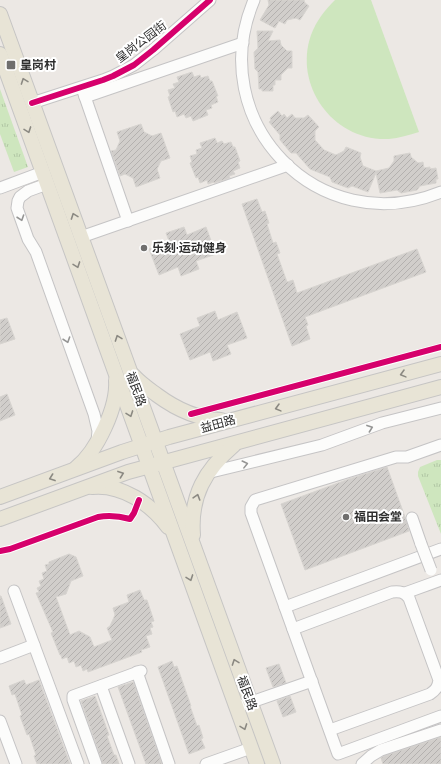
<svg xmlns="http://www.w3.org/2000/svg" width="441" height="764" viewBox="0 0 441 764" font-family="Raleway,'Noto Sans SC',sans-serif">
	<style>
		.grass { fill: url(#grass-tufts) }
		.garden { fill: #cee6be }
		.building { fill: url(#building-hatch); stroke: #d7d4d0 }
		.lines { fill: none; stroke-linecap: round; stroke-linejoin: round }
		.minor-casing { stroke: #c5c4c5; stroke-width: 13 }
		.major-casing { stroke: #c6c5c4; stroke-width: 16 }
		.minor { stroke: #fcfcfb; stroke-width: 11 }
		.major { stroke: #e8e4d6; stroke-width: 14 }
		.minor-bridge-casing { stroke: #c5c4c5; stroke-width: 13; stroke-linecap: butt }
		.minor-bridge { stroke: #fcfcfb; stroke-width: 11 }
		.cycleway-casing { stroke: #fff; stroke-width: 8 }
		.cycleway { stroke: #d6006c; stroke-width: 6 }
		.oneway { stroke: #8b8982 }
		.oneway2 { stroke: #959594 }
		.poi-dot { fill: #706f6e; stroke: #fff; stroke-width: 1.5 }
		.labels { text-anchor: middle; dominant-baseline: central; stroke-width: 4; stroke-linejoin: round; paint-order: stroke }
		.street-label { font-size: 12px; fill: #2e2e2e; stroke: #fff }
		.poi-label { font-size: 12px; font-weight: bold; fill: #2e2e2e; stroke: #fff; text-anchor: start }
	</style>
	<defs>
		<pattern id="grass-tufts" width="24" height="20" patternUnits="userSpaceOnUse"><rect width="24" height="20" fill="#cee6be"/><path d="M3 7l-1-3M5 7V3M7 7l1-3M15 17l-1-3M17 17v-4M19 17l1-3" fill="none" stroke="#b1c6a4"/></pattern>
		<pattern id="building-hatch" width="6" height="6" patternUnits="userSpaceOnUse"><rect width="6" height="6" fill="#d1cecb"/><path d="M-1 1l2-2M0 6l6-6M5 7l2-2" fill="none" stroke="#b4b1af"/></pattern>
	</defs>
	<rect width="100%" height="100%" fill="#ece8e4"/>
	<g class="grass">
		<polygon points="0,89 28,167 14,172 0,134"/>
		<polygon points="437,460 441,460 441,534 418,476 418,472 420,467"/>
	</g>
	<path class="garden" d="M 335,0 L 371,0 L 419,132 C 409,135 399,138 389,139 C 334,142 293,86 311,35 C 316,21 325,10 335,0 Z"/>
	<g class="building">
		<polygon points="268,0 304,0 305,3 309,6 300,20 296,18 287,20 285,24 279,21 275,28 260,20 269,5"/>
		<polygon points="257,31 273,31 268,41 280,40 281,45 287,51 292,51 292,68 288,68 281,75 281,80 275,80 275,85 273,85 273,91 262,91 262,89 259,89 258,72 255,69 254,52 258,48"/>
		<polygon points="192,72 194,77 200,75 201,78 208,76 210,81 212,81 218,96 216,96 218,102 211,105 212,108 206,110 208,115 193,121 191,116 186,118 184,114 177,117 175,111 173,112 168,97 170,96 168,90 175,88 173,84 179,82 177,77"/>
		<polygon points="278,111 282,116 284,114 287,118 292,114 295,118 304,118 308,115 319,127 315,131 315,140 324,150 336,155 344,151 346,147 361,153 360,157 363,166 376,171 389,168 394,161 394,156 410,153 411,157 418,163 423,162 424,168 430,167 430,169 436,168 438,179 436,179 436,183 420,186 417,190 401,193 397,190 380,193 376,173 368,192 352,186 348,188 332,182 330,177 310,169 296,153 291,153 280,140 280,135 269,122 271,120 270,118"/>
		<polygon points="141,124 144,132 152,136 161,133 170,158 161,161 157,169 160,178 136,187 133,178 125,174 120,176 111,151 116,150 120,141 117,132"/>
		<polygon points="215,138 217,143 222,141 224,144 231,142 233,147 235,147 240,161 238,162 240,168 233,171 235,174 229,176 230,178 214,183 214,182 208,184 207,180 200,183 198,177 196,178 190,163 192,162 190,156 197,154 196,150 202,148 200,143"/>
		<polygon points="257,199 262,212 265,211 269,223 267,224 273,243 276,242 280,253 277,254 287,282 293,280 297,293 417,249 426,272 305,317 308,325 306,326 310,339 292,346 242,204"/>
		<polygon points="184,227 187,235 206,227 216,254 196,261 199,269 181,276 178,267 159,275 149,249 169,241 166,233"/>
		<polygon points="215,311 218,320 237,312 247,338 227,345 231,354 213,361 210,352 190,360 180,334 200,326 197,318"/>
		<polygon points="7,318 15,339 0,344 0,320"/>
		<polygon points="7,394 15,415 0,421 0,397"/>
		<polygon points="387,467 405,517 409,531 305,570 281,504 349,479"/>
		<polygon points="69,554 76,557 83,576 71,581 66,594 56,597 70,635 79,631 90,637 94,647 112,640 107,628 110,626 115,615 113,608 129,602 127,595 140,590 144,600 147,600 154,621 151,622 153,627 150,628 152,634 146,636 150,647 141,650 142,652 88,672 87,669 83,671 81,665 76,667 74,661 69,663 67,657 62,659 61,655 60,655 51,633 53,632 36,593 39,592 37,588 41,586 39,581 44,579 42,573 47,571 45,565 49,564 49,562"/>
		<polygon points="0,596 1,596 11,624 0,628"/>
		<polygon points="172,661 174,667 177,666 191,706 190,706 197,726 199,725 203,738 201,739 205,748 189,754 158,667"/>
		<polygon points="279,664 286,683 273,687 266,668"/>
		<polygon points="24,680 26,685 39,680 70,764 37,764 34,756 36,755 29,734 27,735 20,716 22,715 15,694 12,695 9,686"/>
		<polygon points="133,682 134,684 162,764 146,764 118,687"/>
		<polygon points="95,696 109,735 107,736 114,755 116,755 119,764 103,764 81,701"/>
		<polygon points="290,696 296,712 283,717 277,701"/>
		<polygon points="441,737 441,764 383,764 381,758 384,756"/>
	</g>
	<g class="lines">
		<g class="minor-casing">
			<g id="minor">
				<path d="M 254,0 C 203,121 318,242 441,192"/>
				<polyline points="83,91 128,221"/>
				<polyline points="85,97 243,43"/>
				<polyline points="32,103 103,80 113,76 134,65 153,50 210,0"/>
				<polyline points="47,184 28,191 20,197 18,201 17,208 28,239 36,252 94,414 98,431 97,441"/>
				<polyline points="0,188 43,172"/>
				<polyline points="81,237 288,165"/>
				<polyline points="441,445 407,457 396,457 255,500 251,507 251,513 338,754 441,716"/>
				<polyline points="207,473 322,445 382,423 441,408"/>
				<polyline points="412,518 421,544"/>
				<polyline points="14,591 78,764"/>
				<polyline points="405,593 441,580"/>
				<polyline points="285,607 441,549"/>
				<path d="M 293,629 L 392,592 C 400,591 404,592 409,598 L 439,680 C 438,687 436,690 430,694 L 330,730"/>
				<polyline points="0,658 34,645"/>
				<polyline points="137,672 169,764"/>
				<polyline points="101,686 129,764"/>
				<polyline points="243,705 312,681"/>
				<polyline points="0,721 16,764"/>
				<polyline points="96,764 73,700 73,696 141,671"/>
				<polyline points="206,764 251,748"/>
				<polyline points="362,764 371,756 381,750 441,730"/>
			</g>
		</g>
		<g class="major-casing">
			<g id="major">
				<polyline points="0,14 273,764"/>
				<polyline points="0,54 257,764"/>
				<path d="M 133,375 C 140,383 149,389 157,395 C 176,409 197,419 221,420"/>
				<path d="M 76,468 C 97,451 118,407 116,380"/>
				<path d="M 92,487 C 122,484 151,504 168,527"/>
				<polyline points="0,497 122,452 169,437 441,364"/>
				<polyline points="0,519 128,472 441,387"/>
				<path d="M 193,535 C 190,496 205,470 234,445"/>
			</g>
		</g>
		<use href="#minor" class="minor"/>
		<use href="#major" class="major"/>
		<g class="minor-bridge-casing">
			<polyline id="minor-bridge" points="421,544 431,570"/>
		</g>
		<use href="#minor-bridge" class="minor-bridge"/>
		<g class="cycleway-casing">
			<g id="cycleway">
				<polyline points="32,103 103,80 113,76 134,65 153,50 210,0"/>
				<polyline points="191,414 441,347"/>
				<path d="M 0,551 L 10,549 L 98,517 C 109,515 119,516 130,519 L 134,513 L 139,500"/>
			</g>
		</g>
		<use href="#cycleway" class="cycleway"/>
	</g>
	<defs><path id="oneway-chevron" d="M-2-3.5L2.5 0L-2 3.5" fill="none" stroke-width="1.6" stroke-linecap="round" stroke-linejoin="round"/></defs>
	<g class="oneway">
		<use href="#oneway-chevron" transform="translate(24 81) rotate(-110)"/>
		<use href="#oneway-chevron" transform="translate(28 130) rotate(70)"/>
		<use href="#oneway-chevron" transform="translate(74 216) rotate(-110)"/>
		<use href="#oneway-chevron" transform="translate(77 265) rotate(70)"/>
		<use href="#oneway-chevron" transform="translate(118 338) rotate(-110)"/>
		<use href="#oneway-chevron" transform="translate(403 374) rotate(165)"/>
		<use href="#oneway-chevron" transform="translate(278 408) rotate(165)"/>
		<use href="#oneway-chevron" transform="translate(130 414) rotate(70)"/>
		<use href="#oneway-chevron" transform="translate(121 474) rotate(-20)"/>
		<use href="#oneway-chevron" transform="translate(52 478) rotate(160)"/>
		<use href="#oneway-chevron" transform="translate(197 497) rotate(-73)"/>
		<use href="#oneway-chevron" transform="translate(190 578) rotate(70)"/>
		<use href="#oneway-chevron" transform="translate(235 662) rotate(-110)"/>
		<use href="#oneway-chevron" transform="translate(244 727) rotate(70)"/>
	</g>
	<g class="oneway2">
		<use href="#oneway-chevron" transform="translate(21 218) rotate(71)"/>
		<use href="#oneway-chevron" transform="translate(67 340) rotate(71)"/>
		<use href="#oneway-chevron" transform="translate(370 428) rotate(-20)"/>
		<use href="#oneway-chevron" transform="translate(245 464) rotate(-14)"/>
	</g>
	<g class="poi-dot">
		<rect x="6" y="60" width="10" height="10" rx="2"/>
		<circle cx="144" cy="248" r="4"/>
		<circle cx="346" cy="517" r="4"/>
	</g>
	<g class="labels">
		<g class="street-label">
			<text transform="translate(141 42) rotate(-37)">皇岗公园街</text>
			<text transform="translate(136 389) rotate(70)">福民路</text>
			<text transform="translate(218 424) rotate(-15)">益田路</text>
			<text transform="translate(247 693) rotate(70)">福民路</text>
		</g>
		<g class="poi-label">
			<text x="20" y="65">皇岗村</text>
			<text x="152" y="248">乐刻·运动健身</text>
			<text x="354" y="517">福田会堂</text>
		</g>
	</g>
</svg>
